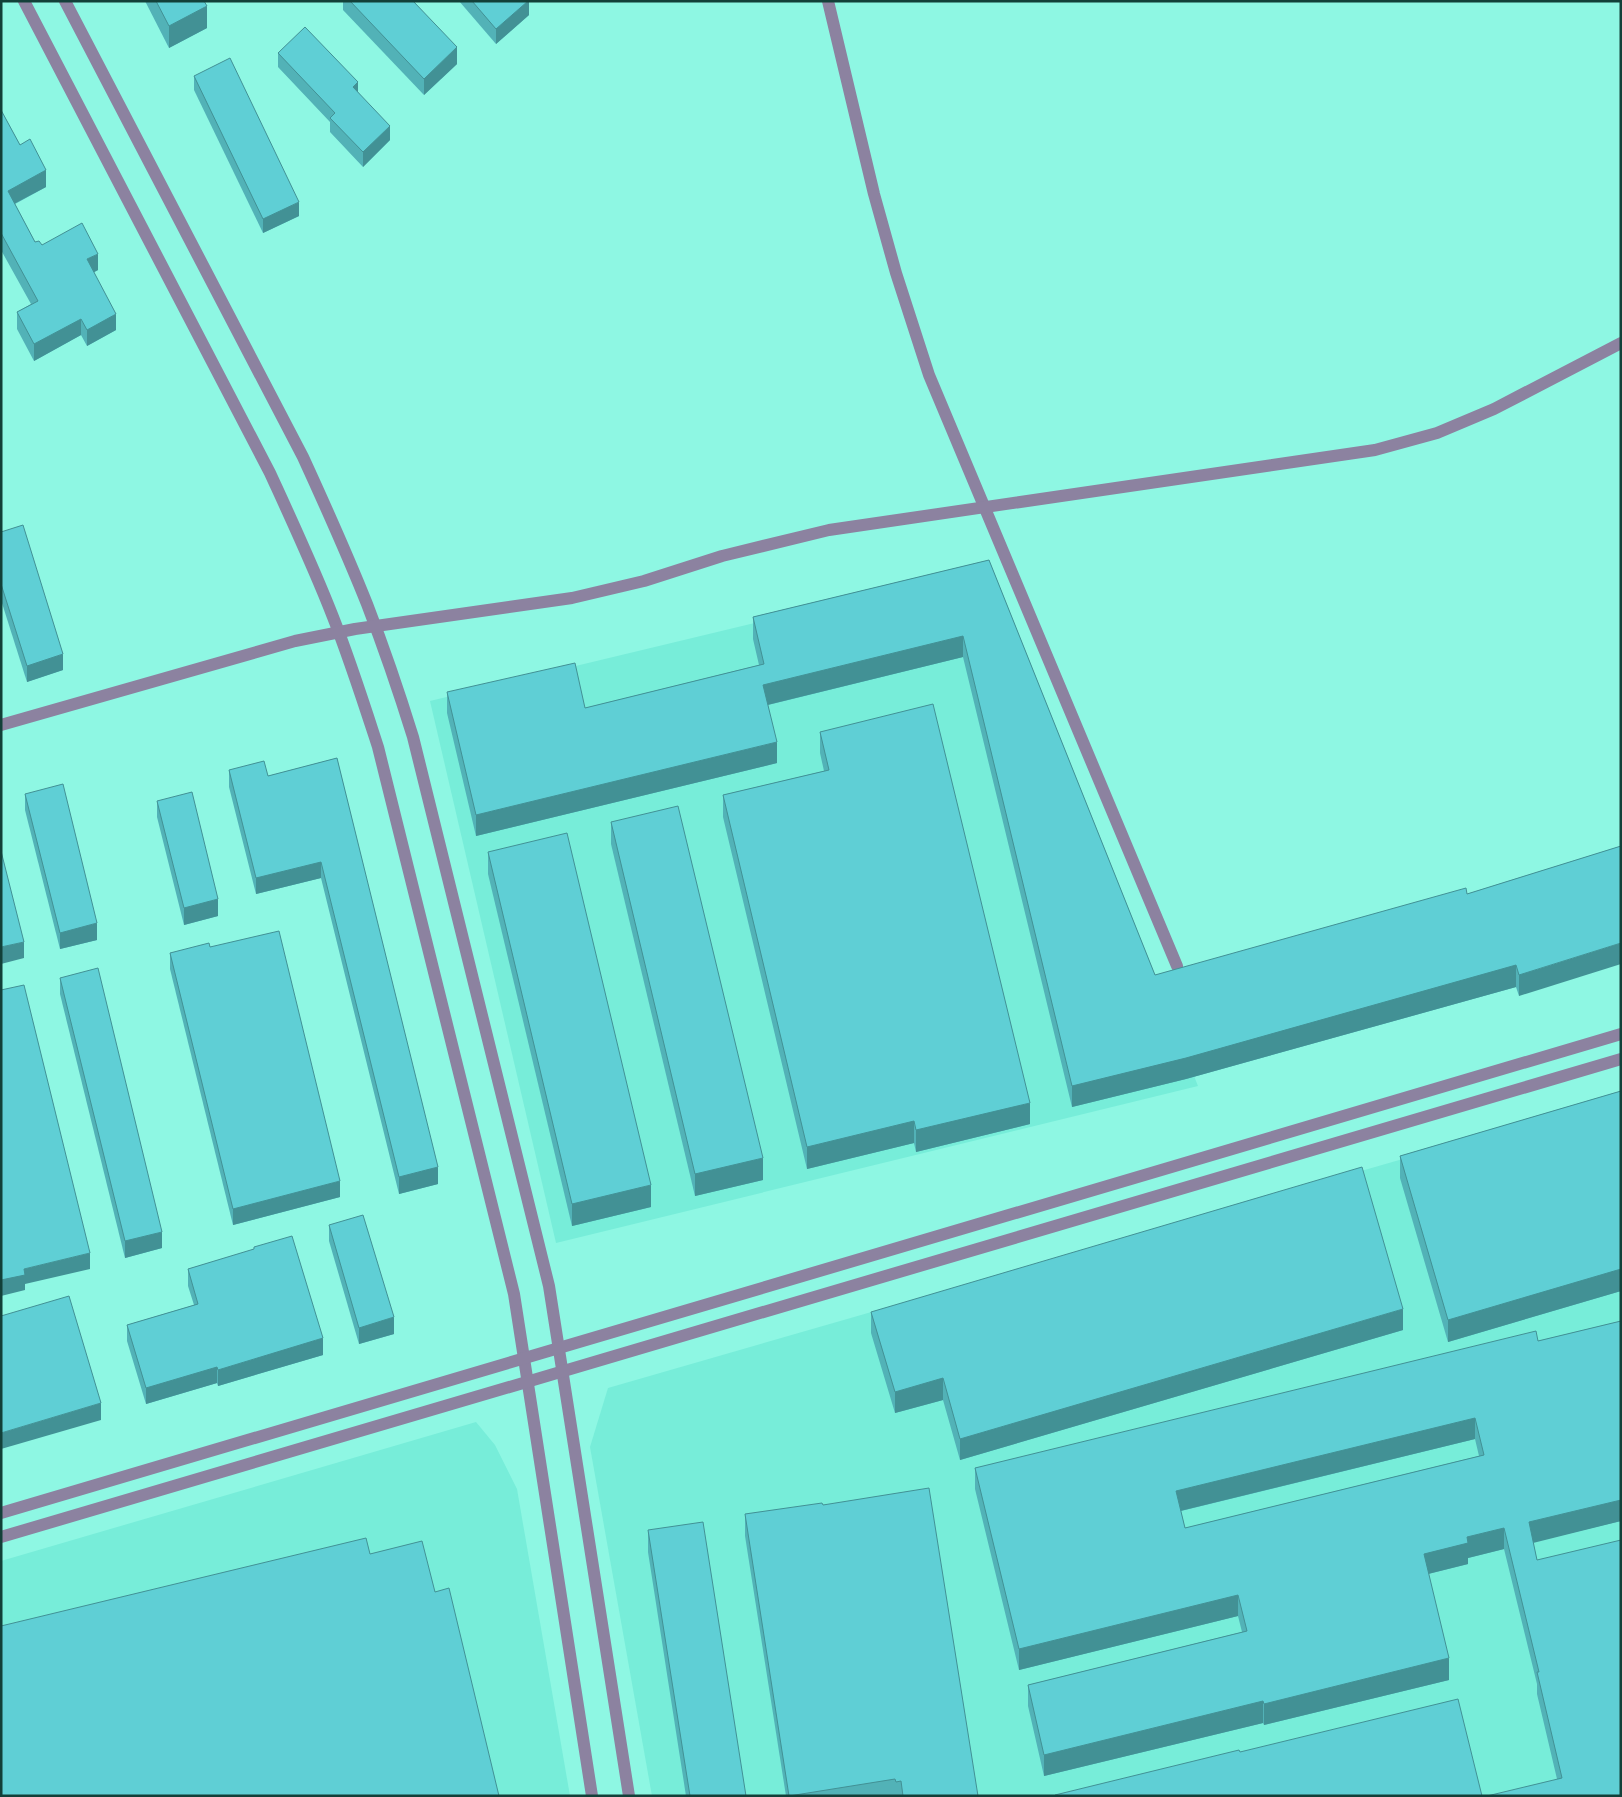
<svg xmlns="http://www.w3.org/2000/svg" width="1622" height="1797" viewBox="0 0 1622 1797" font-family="'PT Sans',sans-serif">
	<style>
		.built { fill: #77edd9 }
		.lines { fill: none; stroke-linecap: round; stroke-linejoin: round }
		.minor { stroke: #8c82a0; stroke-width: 12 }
		.wall { fill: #52b2b7; fill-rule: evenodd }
		.shaded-wall { fill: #429195 }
		.building { fill: #5fcfd5; stroke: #429195; fill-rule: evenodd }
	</style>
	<rect width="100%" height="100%" fill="#8ef7e3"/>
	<g class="built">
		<polygon points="991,566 1198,1086 556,1243 430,701"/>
		<polygon points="1621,1096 1621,1796 652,1796 590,1447 608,1388"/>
		<polygon points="476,1422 495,1445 517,1489 570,1796 1,1796 1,1561"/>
	</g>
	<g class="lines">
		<g class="minor">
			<path d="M 24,1 L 270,473 C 292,521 314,568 333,617 C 350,660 364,704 378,747 L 514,1294 L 592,1796"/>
			<path d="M 65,1 L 303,457 C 325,505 347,554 367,604 C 384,648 399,692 413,737 L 549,1286 L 629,1796"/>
			<polyline points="828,1 874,194 896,273 929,375 1177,966"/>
			<polyline points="1,725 295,641 355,629 572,598 644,581 722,556 829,530 1375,450 1437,433 1494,409 1621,343"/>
			<polyline points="1,1513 1621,1034"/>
			<polyline points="1,1537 1621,1059"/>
		</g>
	</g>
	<g class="wall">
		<polygon points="145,1 204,1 207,28 169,48"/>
		<polygon points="343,1 413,1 457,64 424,95 343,10"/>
		<polygon points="459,1 529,1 529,15 496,44"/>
		<polygon points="278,53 358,92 390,140 363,167 330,132 330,122 278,67"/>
		<polygon points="194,76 299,216 263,233 194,90"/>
		<polygon points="1,110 20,145 46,187 15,204 35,242 98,270 94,272 116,330 87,346 81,335 34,361 17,329 17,312 31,304 1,250"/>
		<polygon points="1,532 63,670 27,682 1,600"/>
		<polygon points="989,560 1155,975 1467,894 1621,846 1519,996 1516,987 1186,1079 1072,1107 963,657 768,705 777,763 476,836 447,713 447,692 585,708 759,665 753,639 753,617"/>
		<polygon points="820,732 1030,1124 916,1152 914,1143 807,1169 723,817 723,795 824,771 820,753"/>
		<polygon points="337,758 438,1184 399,1194 321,878 256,894 229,787 229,770 268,776"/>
		<polygon points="25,794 97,940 60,949 25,810"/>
		<polygon points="157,801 218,916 184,925 157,817"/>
		<polygon points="611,822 763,1180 695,1196 611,844"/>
		<polygon points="488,852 651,1207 572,1226 488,874"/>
		<polygon points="210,947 340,1197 233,1225 170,969 170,953"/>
		<polygon points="60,978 162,1248 125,1258 60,994"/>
		<polygon points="1621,1091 1621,1291 1448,1342 1400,1178 1400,1156"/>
		<polygon points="329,1225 394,1334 359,1344 329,1241"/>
		<polygon points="254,1247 323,1355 218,1386 217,1383 146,1404 127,1341 127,1325 194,1305 188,1286 188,1269 254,1250"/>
		<polygon points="871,1312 1403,1330 960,1460 943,1400 895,1413 871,1333"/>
		<path d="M 1621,1321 L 1621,1521 L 1533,1542 L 1537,1560 L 1621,1796 L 1557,1779 L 1537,1694 L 1537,1684 L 1504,1549 L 1468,1558 L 1468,1564 L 1428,1574 L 1449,1680 L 1264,1725 L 1263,1723 L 1044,1776 L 1028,1706 L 1028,1685 L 1242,1632 L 1238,1616 L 1019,1670 L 975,1489 L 975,1468 L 1538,1341 ZM 1475,1439 L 1479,1456 L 1185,1528 L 1181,1511 Z"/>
		<polygon points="823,1505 978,1796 786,1796 745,1536 745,1514"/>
		<polygon points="648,1530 746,1796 686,1796 648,1552"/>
	</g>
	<g class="shaded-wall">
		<polygon points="528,1 529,1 529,15 496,44 496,29"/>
		<polygon points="207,6 207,28 169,48 169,26"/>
		<polygon points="457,47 457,64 424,95 424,79"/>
		<polygon points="358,82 358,97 353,87"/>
		<polygon points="390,126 390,140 363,167 363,152"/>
		<polygon points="46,170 46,187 8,207 8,191"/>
		<polygon points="299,202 299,216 263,233 263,219"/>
		<polygon points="98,254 98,270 87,276 87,259"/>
		<polygon points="116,314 116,330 87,346 87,330"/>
		<polygon points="81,319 81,335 34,361 34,344"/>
		<polygon points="963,636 963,657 763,706 763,685"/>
		<polygon points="63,654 63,670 27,682 27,666"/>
		<polygon points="777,742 777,763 476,836 476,815"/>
		<polygon points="321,862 321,878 256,894 256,878"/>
		<polygon points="218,899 218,916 184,925 184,908"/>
		<polygon points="97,923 97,940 60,949 60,933"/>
		<polygon points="24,942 24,958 1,964 1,947"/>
		<polygon points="1621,943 1621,964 1519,996 1519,975"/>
		<polygon points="1516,965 1516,987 1186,1079 1072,1107 1072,1086"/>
		<polygon points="1030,1103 1030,1124 916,1152 916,1130"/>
		<polygon points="914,1121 914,1143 807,1169 807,1147"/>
		<polygon points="763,1158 763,1180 695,1196 695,1174"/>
		<polygon points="438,1167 438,1184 399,1194 399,1177"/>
		<polygon points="340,1181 340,1197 233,1225 233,1209"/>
		<polygon points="651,1185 651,1207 572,1226 572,1204"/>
		<polygon points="162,1232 162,1248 125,1258 125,1241"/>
		<polygon points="90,1253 90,1269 25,1284 25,1290 1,1296 1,1280 24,1269"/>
		<polygon points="1621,1269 1621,1291 1448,1342 1448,1320"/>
		<polygon points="1403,1309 1403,1330 960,1460 960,1439"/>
		<polygon points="394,1317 394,1334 359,1344 359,1328"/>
		<polygon points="323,1338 323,1355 218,1386 218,1370"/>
		<polygon points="217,1367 217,1383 146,1404 146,1388"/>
		<polygon points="943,1378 943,1400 895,1413 895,1392"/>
		<polygon points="101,1403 101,1420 1,1449 1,1433"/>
		<polygon points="1475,1418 1475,1439 1176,1512 1176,1491"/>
		<polygon points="1621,1500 1621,1521 1529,1544 1529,1522"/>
		<polygon points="1504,1528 1504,1549 1468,1558 1468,1564 1424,1575 1424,1554 1467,1537"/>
		<polygon points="1238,1595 1238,1616 1019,1670 1019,1649"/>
		<polygon points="1449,1658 1449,1680 1264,1725 1264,1704"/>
		<polygon points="1263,1701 1263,1723 1044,1776 1044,1755"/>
	</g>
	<g class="building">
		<polygon points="156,1 204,1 207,6 169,26"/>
		<polygon points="350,1 413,1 457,47 424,79"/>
		<polygon points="472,1 528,1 496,29"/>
		<polygon points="305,27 358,82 353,87 390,126 363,152 330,118 335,113 278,53"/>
		<polygon points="230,58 299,202 263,219 194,76"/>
		<polygon points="1,110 20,145 30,139 46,170 8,191 35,242 39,241 42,245 82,223 98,254 87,259 116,314 87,330 81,319 34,344 17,312 38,301 1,233"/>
		<polygon points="23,525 63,654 27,666 1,584 1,532"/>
		<polygon points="989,560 1155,975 1466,888 1467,894 1621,846 1621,943 1519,975 1516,965 1186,1058 1072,1086 963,636 763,685 777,742 476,815 447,692 575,663 585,708 764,664 753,617"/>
		<polygon points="933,704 1030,1103 916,1130 914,1121 807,1147 723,795 829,770 820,732"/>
		<polygon points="337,758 438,1167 399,1177 321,862 256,878 229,770 264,761 268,776"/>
		<polygon points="63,784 97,923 60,933 25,794"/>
		<polygon points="192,792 218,899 184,908 157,801"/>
		<polygon points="678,806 763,1158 695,1174 611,822"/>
		<polygon points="567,833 651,1185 572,1204 488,852"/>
		<polygon points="1,851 24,942 1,947"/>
		<polygon points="279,931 340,1181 233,1209 170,953 209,943 210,947"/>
		<polygon points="98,968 162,1232 125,1241 60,978"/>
		<polygon points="24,985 90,1253 24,1269 25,1275 1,1280 1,990"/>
		<polygon points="1621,1091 1621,1269 1448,1320 1400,1156"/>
		<polygon points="1362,1167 1403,1309 960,1439 943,1378 895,1392 871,1312"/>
		<polygon points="363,1215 394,1317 359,1328 329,1225"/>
		<polygon points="292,1236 323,1338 218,1370 217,1367 146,1388 127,1325 198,1304 188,1269 254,1249 254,1247"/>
		<polygon points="69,1296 101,1403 1,1433 1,1316"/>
		<path d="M 1621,1321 L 1621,1500 L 1529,1522 L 1537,1560 L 1621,1540 L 1621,1796 L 1487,1796 L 1562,1778 L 1537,1672 L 1539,1672 L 1504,1528 L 1467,1537 L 1468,1543 L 1424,1554 L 1449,1658 L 1264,1704 L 1263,1701 L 1044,1755 L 1028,1685 L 1247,1631 L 1238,1595 L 1019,1649 L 975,1468 L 1536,1331 L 1538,1341 ZM 1475,1418 L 1484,1455 L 1185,1528 L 1176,1491 Z"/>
		<polygon points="929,1488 978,1796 903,1796 901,1781 896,1782 895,1779 789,1796 745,1514 822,1503 823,1505"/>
		<polygon points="703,1522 746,1796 690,1796 648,1530"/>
		<polygon points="366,1538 370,1554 422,1541 435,1592 449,1588 499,1796 1,1796 1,1626"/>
		<polygon points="1458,1699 1482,1796 1055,1796 1055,1795 1239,1750 1240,1752"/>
	</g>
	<rect width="1622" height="1797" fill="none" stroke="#124039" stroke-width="5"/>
</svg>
